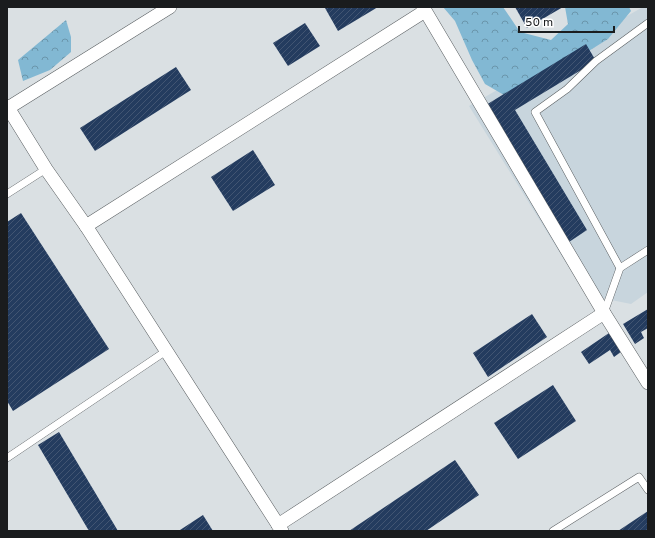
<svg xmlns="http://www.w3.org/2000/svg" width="655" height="538" viewBox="0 0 655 538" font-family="Overpass,sans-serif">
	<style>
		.built { fill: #c8d5dd }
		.forest { fill: url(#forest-crowns) }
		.building { fill: url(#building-hatch) }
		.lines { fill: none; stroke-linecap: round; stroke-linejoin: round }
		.service-casing { stroke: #5a5f62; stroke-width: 8 }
		.minor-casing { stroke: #5a5f62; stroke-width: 14 }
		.service { stroke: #fff; stroke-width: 7 }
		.minor { stroke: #fff; stroke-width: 13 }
	</style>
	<defs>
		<pattern id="forest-crowns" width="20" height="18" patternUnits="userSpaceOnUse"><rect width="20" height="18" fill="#82b8d3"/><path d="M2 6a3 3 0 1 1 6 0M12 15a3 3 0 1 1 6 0" fill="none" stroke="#6a95ab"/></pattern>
		<pattern id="building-hatch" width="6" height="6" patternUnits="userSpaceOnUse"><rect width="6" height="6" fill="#243c5f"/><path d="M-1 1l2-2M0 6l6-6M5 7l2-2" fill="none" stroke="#425572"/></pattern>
	</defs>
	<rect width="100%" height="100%" fill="#dae0e3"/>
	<polygon class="built" points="643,7 648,7 648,292 631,304 586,295 469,106"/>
	<g class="forest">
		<polygon points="443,7 503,7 520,32 551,40 568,24 565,7 629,7 631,11 608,39 547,77 504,95 485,84 472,60 455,21"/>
		<polygon points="66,20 71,37 71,52 50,70 23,81 18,60"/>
	</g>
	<g class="building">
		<polygon points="327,7 378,7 338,31 325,8"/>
		<polygon points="515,7 563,7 527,28"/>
		<polygon points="305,23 320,46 288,66 273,43"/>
		<polygon points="586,44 596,61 515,110 587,230 569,242 486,105"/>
		<polygon points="176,67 191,90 95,151 80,128"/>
		<polygon points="253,150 275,185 233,211 211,177"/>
		<polygon points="21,213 109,349 13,411 7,401 7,222"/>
		<polygon points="648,309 648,328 641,332 644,338 635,344 623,324"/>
		<polygon points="532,314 547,337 488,377 473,353"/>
		<polygon points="609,333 621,352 614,357 610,350 589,364 581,352"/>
		<polygon points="553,385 576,421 518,459 494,423"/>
		<polygon points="59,432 118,531 89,531 38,445"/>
		<polygon points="455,460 479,495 426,531 349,531"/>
		<polygon points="648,511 648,531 618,531"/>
		<polygon points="203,515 213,531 181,531 180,530"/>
	</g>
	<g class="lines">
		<g class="service-casing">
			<g id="service">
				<polyline points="7,194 46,169"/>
				<polyline points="620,268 535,112 567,89 596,61 648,23"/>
				<polyline points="604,313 620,268 648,250"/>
				<polyline points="7,458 166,351"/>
				<polyline points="553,531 639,477 648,490"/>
			</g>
		</g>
		<g class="minor-casing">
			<g id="minor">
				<polyline points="423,7 604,313 648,383"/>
				<polyline points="7,106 46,169 86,226 282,531"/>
				<polyline points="8,108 170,7"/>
				<polyline points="86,226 425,11"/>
				<polyline points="278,525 604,313"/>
			</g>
		</g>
		<use href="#service" class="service"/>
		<use href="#minor" class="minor"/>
	</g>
	<rect width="655" height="538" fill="none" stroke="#1a1c1e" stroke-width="16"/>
	<path d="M519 26v6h95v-6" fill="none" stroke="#1a1c1e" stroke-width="2"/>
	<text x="525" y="26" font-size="12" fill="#1a1c1e" stroke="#ffffff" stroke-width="3" paint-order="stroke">50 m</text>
</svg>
